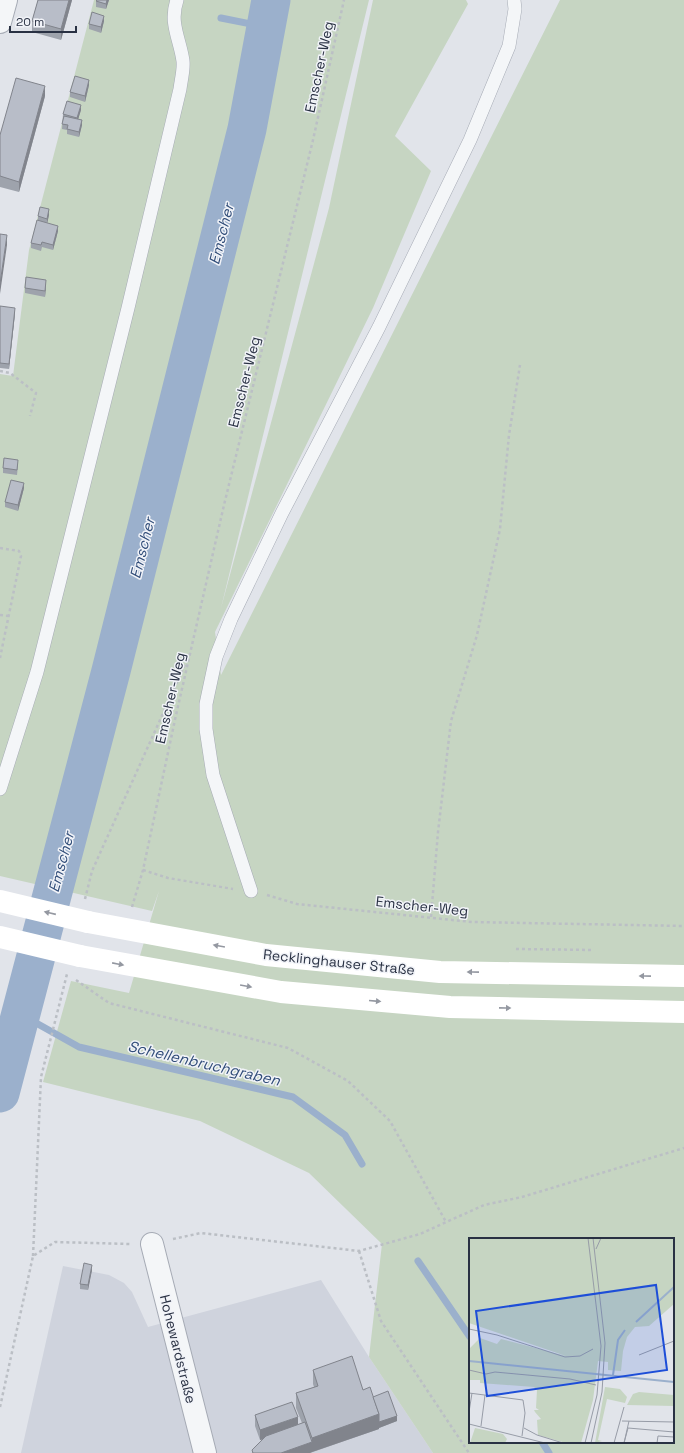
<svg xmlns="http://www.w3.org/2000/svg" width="684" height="1453" viewBox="0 0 684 1453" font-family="'Space Grotesk',sans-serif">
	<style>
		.built { fill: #cfd3dd }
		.green { fill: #c6d5c2; fill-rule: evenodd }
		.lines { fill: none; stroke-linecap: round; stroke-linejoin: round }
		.stream { stroke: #9bb0cc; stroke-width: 7 }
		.river { stroke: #9bb0cc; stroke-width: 39 }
		.service-casing { stroke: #a6abb5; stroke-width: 14 }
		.minor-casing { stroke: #a6abb5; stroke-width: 24 }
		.path { stroke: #bbbfc5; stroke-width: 2.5; stroke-dasharray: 3 3; stroke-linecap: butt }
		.service { stroke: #f4f6f8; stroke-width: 13 }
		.minor { stroke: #f4f6f8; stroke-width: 22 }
		.secondary { stroke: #fff; stroke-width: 22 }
		.secondary-bridge { stroke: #fff; stroke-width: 22 }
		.wall { fill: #9ea3ac }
		.shaded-wall { fill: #81848c }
		.building { fill: #b8bdc8; stroke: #81848c }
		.oneway { fill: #9498a1 }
		.labels { text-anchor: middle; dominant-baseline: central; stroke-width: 3; stroke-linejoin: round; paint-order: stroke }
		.street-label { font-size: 14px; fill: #293143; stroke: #f1f3f8 }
		.water-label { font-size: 15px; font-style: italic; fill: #314d79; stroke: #f1f3f8 }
		.inset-river { fill: none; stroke: #9bb0cc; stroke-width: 2 }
		.inset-road { fill: none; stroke: #979ca7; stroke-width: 1 }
		.view { fill: #1d4ed8; fill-opacity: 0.15; stroke: #1d4ed8; stroke-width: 2 }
		.inset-edge { fill: none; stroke: #293143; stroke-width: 2 }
	</style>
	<rect width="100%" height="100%" fill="#e1e4ea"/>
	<polygon class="built" points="63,1266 109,1275 124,1283 132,1292 148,1327 321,1280 369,1357 433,1453 21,1453"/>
	<path class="green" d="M 94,0 L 369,0 L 221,608 L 329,208 L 373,0 L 466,0 L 468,4 L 395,136 L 431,171 L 373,308 L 215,632 L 221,675 L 560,0 L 684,0 L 684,1453 L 433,1453 L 369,1357 L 382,1244 L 309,1173 L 200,1121 L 43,1082 L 71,981 L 129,993 L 159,891 L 152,911 L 0,876 L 0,374 L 13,376 L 29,250 ZM 470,1239 L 673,1239 L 673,1442 L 470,1442 Z"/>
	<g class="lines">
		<g class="stream">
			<polyline points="221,18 266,27"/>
			<polyline points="20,1014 79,1047 293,1097 345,1135 362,1164"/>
			<polyline points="418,1261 470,1337"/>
			<polyline points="542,1442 549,1453"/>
		</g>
		<polyline class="river" points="0,1093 111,671 247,129 271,0"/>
		<g class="service-casing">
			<g id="service">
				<path d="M 0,789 L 37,672 L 128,308 L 180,89 C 181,80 184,70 183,61 C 180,39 169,23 177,0"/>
				<polyline points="251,891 213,775 206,729 206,704 216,657 231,619 282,513 379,327 470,140 509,46 515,9 514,0"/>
			</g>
		</g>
		<g class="minor-casing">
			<g id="minor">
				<polyline points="0,22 6,0"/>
				<polyline points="152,1244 205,1453"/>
			</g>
		</g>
		<g class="path">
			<polyline points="0,371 10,373 36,393 30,416"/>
			<polyline points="0,548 19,551 21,556 0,658"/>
			<polyline points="0,615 9,616"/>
			<polyline points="143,870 168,878 233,889"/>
			<polyline points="267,895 297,904 472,922 684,926"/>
			<polyline points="85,899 92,871 187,660"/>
			<polyline points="132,907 143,870 176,715 224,505 313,140 344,0"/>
			<polyline points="431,917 438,832 451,721 477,635 500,529 509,435 520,365"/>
			<polyline points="516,949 593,950"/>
			<polyline points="76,980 109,1003 288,1048 348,1081 390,1121 446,1222"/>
			<polyline points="173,1239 201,1233 359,1251 420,1234 484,1205 522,1197 684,1148"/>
			<polyline points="359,1251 381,1321 469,1453"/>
			<polyline points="33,1256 41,1077 67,974"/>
			<polyline points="0,1407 33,1256 55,1242 131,1244"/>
		</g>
		<use href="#service" class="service"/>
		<use href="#minor" class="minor"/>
		<g class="secondary">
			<polyline points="88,922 266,955 440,972 684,976"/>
			<polyline points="80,956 281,992 450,1007 684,1012"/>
		</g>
		<g class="secondary-bridge">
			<polyline points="0,901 88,922"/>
			<polyline points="0,937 80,956"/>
		</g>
	</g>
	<g class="wall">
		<polygon points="38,0 72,0 61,40 32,32 32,21"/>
		<polygon points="109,0 106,9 96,7 96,1"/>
		<polygon points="104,21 101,33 89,29 89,24"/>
		<polygon points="89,85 85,102 70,97 70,92"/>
		<polygon points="45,96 19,192 0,187 0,135"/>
		<polygon points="81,110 78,119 82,125 79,137 67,134 67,130 62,129 63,114"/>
		<polygon points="49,215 47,223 58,231 53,250 42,247 41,251 31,248 31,243 38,221 38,216"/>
		<polygon points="46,286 45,297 25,293 25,288"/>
		<polygon points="0,306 15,313 9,369 0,368"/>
		<polygon points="18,465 17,475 3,473 3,468"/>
		<polygon points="24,488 18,511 5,507 5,502"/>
		<polygon points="92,1270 88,1290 80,1289 80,1284"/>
		<polygon points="313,1370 363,1390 373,1397 397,1421 379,1428 379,1429 310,1453 252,1453 252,1450 262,1440 260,1440 255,1426 255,1415 298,1425 302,1423 296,1408 296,1393 314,1387 313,1384"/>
	</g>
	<g class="shaded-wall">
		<polygon points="69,0 72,0 61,40 61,29"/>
		<polygon points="107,0 109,0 106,9 106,4"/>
		<polygon points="104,16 104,21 101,33 101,27"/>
		<polygon points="89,80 89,85 85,102 85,96"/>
		<polygon points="45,86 45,96 19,192 19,182"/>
		<polygon points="81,105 81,110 77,123 77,118"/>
		<polygon points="82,120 82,125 79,137 79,132"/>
		<polygon points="49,209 49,215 47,224 47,219"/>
		<polygon points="58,226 58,231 53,250 53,245"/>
		<polygon points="7,235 7,245 0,294 0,284"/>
		<polygon points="46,280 46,286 45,297 45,291"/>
		<polygon points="15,308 15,313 9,369 9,364"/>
		<polygon points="24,483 24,488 18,511 18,505"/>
		<polygon points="92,1265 92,1270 88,1290 88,1285"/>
		<polygon points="379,1414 397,1416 397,1421 379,1428 379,1429 312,1452 312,1438"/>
		<polygon points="298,1417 298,1427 260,1440 260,1430"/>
		<polygon points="312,1442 312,1452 310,1453 281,1453"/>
	</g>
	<g class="building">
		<polygon points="38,0 69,0 61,29 32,21"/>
		<polygon points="97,0 107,0 106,4 96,1"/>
		<polygon points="92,12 104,16 101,27 89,24"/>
		<polygon points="75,76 89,80 85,96 70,92"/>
		<polygon points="16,78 45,86 19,182 0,176 0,135"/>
		<polygon points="67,101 81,105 77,118 63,114"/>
		<polygon points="64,116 82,120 79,132 67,129 68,125 62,124"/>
		<polygon points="40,207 49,209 47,219 38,216"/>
		<polygon points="37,220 58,226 53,245 42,242 41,245 31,243"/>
		<polygon points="0,234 7,235 0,284"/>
		<polygon points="26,277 46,280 45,291 25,288"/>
		<polygon points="0,306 15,308 9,364 0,363"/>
		<polygon points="4,458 18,460 17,470 3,468"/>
		<polygon points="11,480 24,483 18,505 5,502"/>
		<polygon points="84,1263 92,1265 88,1285 80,1284"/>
		<polygon points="352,1356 363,1390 370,1387 379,1414 312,1438 296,1393 318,1386 313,1370"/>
		<polygon points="388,1391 397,1416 379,1422 379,1414 373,1397"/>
		<polygon points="292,1402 298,1417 260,1430 255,1415"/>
		<polygon points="305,1422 312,1442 281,1453 253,1453 252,1450 266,1436"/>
	</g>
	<defs><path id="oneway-solid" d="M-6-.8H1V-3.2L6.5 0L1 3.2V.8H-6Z"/></defs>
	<g class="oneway">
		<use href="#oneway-solid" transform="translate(50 913) rotate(-167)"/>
		<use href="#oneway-solid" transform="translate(219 946) rotate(-170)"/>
		<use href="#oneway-solid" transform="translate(118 964) rotate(11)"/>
		<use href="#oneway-solid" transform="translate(473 972) rotate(-179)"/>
		<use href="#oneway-solid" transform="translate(645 976) rotate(-179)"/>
		<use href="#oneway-solid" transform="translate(246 986) rotate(10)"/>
		<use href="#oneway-solid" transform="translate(375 1001) rotate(5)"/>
		<use href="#oneway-solid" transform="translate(505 1008) rotate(1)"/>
	</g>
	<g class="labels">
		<g class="street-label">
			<text transform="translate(319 67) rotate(-78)">Emscher-Weg</text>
			<text transform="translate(244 382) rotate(-76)">Emscher-Weg</text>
			<text transform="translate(170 698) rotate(-77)">Emscher-Weg</text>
			<text transform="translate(422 906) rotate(6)">Emscher-Weg</text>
			<text transform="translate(339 962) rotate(6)">Recklinghauser Straße</text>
			<text transform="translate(178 1349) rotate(76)">Hohewardstraße</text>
		</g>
		<g class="water-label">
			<text transform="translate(221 234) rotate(-76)">Emscher</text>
			<text transform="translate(142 548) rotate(-76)">Emscher</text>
			<text transform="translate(61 862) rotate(-75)">Emscher</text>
			<text transform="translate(204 1063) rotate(13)">Schellenbruchgraben</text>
		</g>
	</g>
	<g transform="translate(469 1238)">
		<rect width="205" height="205" fill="#e1e4ea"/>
		<path d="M 0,0 L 205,0 L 205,66 L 180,88 L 166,89 L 158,99 L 154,113 L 152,133 L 139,132 L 139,124 L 129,123 L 124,162 L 112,205 L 97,205 L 69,197 L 68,182 L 72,181 L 66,174 L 65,172 L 70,172 L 67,170 L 68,152 L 65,149 L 11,145 L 11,142 L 0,142 L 0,111 L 11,100 L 28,106 L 32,101 L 97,118 L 0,85 ZM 136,149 L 151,151 L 158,159 L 156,165 L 138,161 L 129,202 L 133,203 L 126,205 ZM 170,154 L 205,157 L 205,168 L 158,167 L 164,156 ZM 6,190 L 34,196 L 38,201 L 36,205 L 1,205 Z" fill="#c6d5c2"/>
		<path class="inset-river" d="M 167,84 L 205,49M 0,123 L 205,144M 144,137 L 149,102 L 156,92"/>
		<path class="inset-road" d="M 127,11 L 132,0M 0,91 L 28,97 L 96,119 L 111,118 L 124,111M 170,117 L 205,103M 0,132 L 17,136 L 26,134 L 101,141 L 127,147M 0,155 L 54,162 L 56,175 L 53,198M 0,174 L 3,155M 153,183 L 205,184M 0,186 L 76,205M 12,188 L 16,157M 55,190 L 68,197 L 94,205M 116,205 L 128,157 L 132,108 L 119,0M 122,205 L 133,154 L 136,105 L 124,0M 145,205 L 155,169M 155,205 L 159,190 L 205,194M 155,205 L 160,183M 188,205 L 189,198 L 205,199"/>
		<path class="view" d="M 187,47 L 198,132 L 18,158 L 7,73 Z"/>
		<rect width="205" height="205" class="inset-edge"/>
	</g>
	<path d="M10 26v6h66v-6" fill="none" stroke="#293143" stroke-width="2"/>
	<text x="16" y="26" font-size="12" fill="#293143" stroke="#f1f3f8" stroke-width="3" paint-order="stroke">20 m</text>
</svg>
